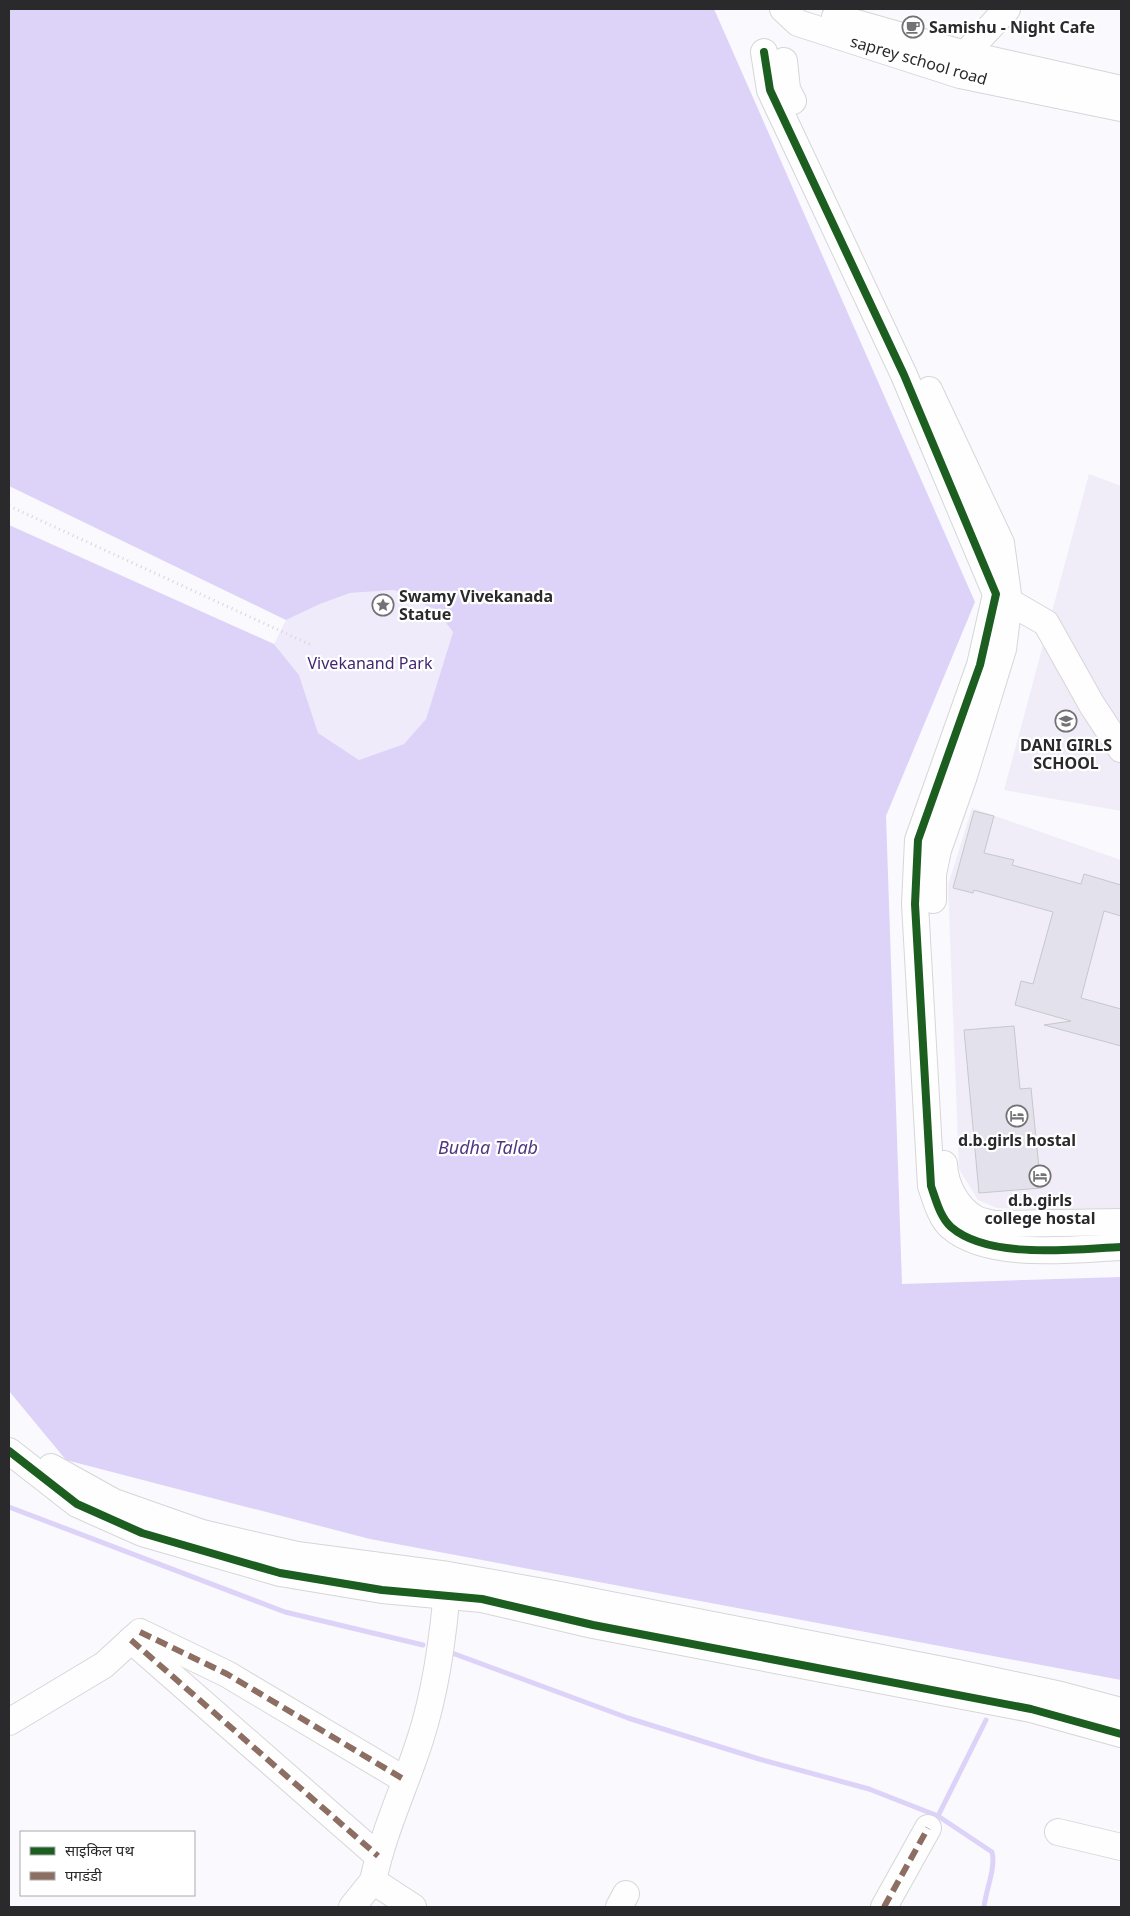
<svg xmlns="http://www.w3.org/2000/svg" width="1130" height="1916" viewBox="0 0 1130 1916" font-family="'Noto Sans','Noto Sans Devanagari',sans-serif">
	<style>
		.built { fill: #f0edf8 }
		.green { fill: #efebfb }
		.forest { fill: #ddd3f9 }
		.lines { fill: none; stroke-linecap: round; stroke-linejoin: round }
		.stream { stroke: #ddd3f9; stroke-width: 5 }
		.building { fill: #e3e1eb; stroke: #c8c7cb }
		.minor-casing { stroke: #d6d6d9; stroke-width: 28 }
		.path { stroke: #d6d6d7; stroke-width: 3; stroke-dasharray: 1 4; stroke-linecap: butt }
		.minor { stroke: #fefeff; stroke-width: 26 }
		.quiet { stroke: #8d6e63; stroke-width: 6; stroke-dasharray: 12 6; stroke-linecap: butt }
		.cycleway-casing { stroke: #fff; stroke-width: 11 }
		.cycleway { stroke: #1b5e20; stroke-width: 8 }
		.labels { text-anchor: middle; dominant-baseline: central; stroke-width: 4.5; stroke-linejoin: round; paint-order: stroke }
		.poi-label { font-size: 16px; font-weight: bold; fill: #2a2a2c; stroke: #fff }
		.street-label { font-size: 16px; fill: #2a2a2c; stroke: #fff }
		.park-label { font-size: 16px; fill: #422771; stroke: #fff }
		.water-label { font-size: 18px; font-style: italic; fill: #513782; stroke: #fff }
	</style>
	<rect width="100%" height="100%" fill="#faf9fe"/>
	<g class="built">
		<polygon points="1089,474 1121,486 1121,811 1004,790"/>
		<polygon points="972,808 1121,860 1121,1212 997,1208 978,1200 959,1169 948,885"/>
	</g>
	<polygon class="green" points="394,590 436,610 453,632 426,719 404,744 359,760 318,734 299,675 274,644 286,620 320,604 350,593"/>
	<polygon class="forest" points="9,9 714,9 975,602 886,816 902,1284 1121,1277 1121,1680 370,1539 66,1460 9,1391 9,525 274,644 299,675 318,733 359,760 404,744 426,719 453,632 436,610 394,590 350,593 320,604 286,620 9,486"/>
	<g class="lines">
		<g class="stream">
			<polyline points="9,1507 285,1612 423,1645"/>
			<path d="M 452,1653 L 628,1718 L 759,1759 L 869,1789 L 938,1816 L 992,1852 C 996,1868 986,1889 984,1907"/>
			<polyline points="938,1816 986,1720"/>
		</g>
	</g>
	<g class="building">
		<polygon points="974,811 994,816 984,853 1014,860 1012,865 1081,884 1084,874 1121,885 1121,916 1104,911 1081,998 1121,1009 1121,1046 1044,1025 1071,1021 1015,1005 1021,981 1033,984 1053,912 974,890 973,893 953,888"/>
		<polygon points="1014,1026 1020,1089 1031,1088 1041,1188 979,1193 964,1030"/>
	</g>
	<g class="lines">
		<g class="minor-casing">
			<g id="minor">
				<polyline points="783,9 798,23 960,75 1121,108"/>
				<polyline points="835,17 965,54 1121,89"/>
				<path d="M 764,52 L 770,90 L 904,375 L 996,594 L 980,665 L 918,840 L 915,904 L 931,1186 C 936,1200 940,1217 951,1227 C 989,1260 1074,1249 1121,1247"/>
				<polyline points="784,61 787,89 793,101"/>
				<polyline points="962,69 965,54 1007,9"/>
				<polyline points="929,390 1001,543 1009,602 1003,649 964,776 938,850 933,874 933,900"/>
				<polyline points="996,594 1046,623 1092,705 1121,749"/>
				<path d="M 944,1164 C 945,1186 957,1208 976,1219 C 982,1222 990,1223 995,1224 L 1121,1222"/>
				<polyline points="9,1451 77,1504 142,1533 280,1573 382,1590 482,1599 593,1625 1031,1709 1121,1734"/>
				<polyline points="51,1467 114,1502 202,1533 297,1555 448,1575 560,1595 958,1673 1061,1695 1121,1711"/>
				<polyline points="131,1640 378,1856"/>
				<polyline points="9,1722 104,1665 140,1632 227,1674 405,1780"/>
				<polyline points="1058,1832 1121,1847"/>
				<polyline points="352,1907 373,1881"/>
				<path d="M 413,1907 L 373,1881 C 383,1832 405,1787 420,1740 C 437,1688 444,1632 448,1578"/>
				<polyline points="619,1907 626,1894"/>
				<polyline points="884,1907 928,1828"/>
			</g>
		</g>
		<polyline class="path" points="9,506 311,645"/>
		<use href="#minor" class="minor"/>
		<g class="quiet">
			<polyline points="140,1632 227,1674 405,1780"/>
			<polyline points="131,1640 378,1856"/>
			<polyline points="884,1907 928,1828"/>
		</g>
		<g class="cycleway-casing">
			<g id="cycleway">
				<path d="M 764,52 L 770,90 L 904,375 L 996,594 L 980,665 L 918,840 L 915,904 L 931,1186 C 936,1200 940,1217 951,1227 C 989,1260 1074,1249 1121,1247"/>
				<polyline points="9,1451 77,1504 142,1533 280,1573 382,1590 482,1599 593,1625 1031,1709 1121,1734"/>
			</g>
		</g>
		<use href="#cycleway" class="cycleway"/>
	</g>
	<defs>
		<g id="cafe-ring" transform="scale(1.125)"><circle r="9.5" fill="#fff" stroke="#737276" stroke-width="1.5"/><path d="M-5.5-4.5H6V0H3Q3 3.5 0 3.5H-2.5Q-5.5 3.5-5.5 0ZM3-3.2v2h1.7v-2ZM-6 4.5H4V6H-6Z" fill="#737276"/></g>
		<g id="sight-ring" transform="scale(1.125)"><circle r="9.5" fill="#fff" stroke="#737276" stroke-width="1.5"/><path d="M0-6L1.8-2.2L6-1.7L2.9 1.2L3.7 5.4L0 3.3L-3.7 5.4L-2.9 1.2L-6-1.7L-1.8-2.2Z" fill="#737276"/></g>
		<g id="school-ring" transform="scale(1.125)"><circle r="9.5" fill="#fff" stroke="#737276" stroke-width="1.5"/><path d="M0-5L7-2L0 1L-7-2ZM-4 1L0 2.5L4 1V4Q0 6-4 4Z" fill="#737276"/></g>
		<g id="hotel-ring" transform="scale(1.125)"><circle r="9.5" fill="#fff" stroke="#737276" stroke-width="1.5"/><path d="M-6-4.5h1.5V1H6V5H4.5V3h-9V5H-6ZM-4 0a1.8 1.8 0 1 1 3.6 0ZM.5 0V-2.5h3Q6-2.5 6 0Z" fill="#737276"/></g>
	</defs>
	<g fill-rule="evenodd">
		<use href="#cafe-ring" x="913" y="27"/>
		<use href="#sight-ring" x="383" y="605"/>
		<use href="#school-ring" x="1066" y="721"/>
		<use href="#hotel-ring" x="1017" y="1116"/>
		<use href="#hotel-ring" x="1040" y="1176"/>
	</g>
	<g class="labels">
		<g class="poi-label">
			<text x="929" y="27" text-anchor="start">Samishu - Night Cafe</text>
			<text x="399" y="596" text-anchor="start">Swamy Vivekanada<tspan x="399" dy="18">Statue</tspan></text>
			<text x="1066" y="745">DANI GIRLS<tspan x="1066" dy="18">SCHOOL</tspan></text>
			<text x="1017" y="1140">d.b.girls hostal</text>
			<text x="1040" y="1200">d.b.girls<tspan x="1040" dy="18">college hostal</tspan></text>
		</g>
		<g class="street-label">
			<text transform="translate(919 60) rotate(16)">saprey school road</text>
		</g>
		<g class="park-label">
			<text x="370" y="663">Vivekanand Park</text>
		</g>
		<g class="water-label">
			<text x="488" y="1147">Budha Talab</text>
		</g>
	</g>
	<rect width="1130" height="1916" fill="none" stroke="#2a2a2c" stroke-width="20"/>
	<rect x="20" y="1831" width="175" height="65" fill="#ffffff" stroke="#aaaaab"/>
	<rect x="30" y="1847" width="25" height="8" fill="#1b5e20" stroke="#aaaaab"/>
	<text x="65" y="1856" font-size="15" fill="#2a2a2c">साइकिल पथ</text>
	<rect x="30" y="1872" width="25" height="8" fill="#8d6e63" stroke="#aaaaab"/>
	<text x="65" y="1881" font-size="15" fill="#2a2a2c">पगडंडी</text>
</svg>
